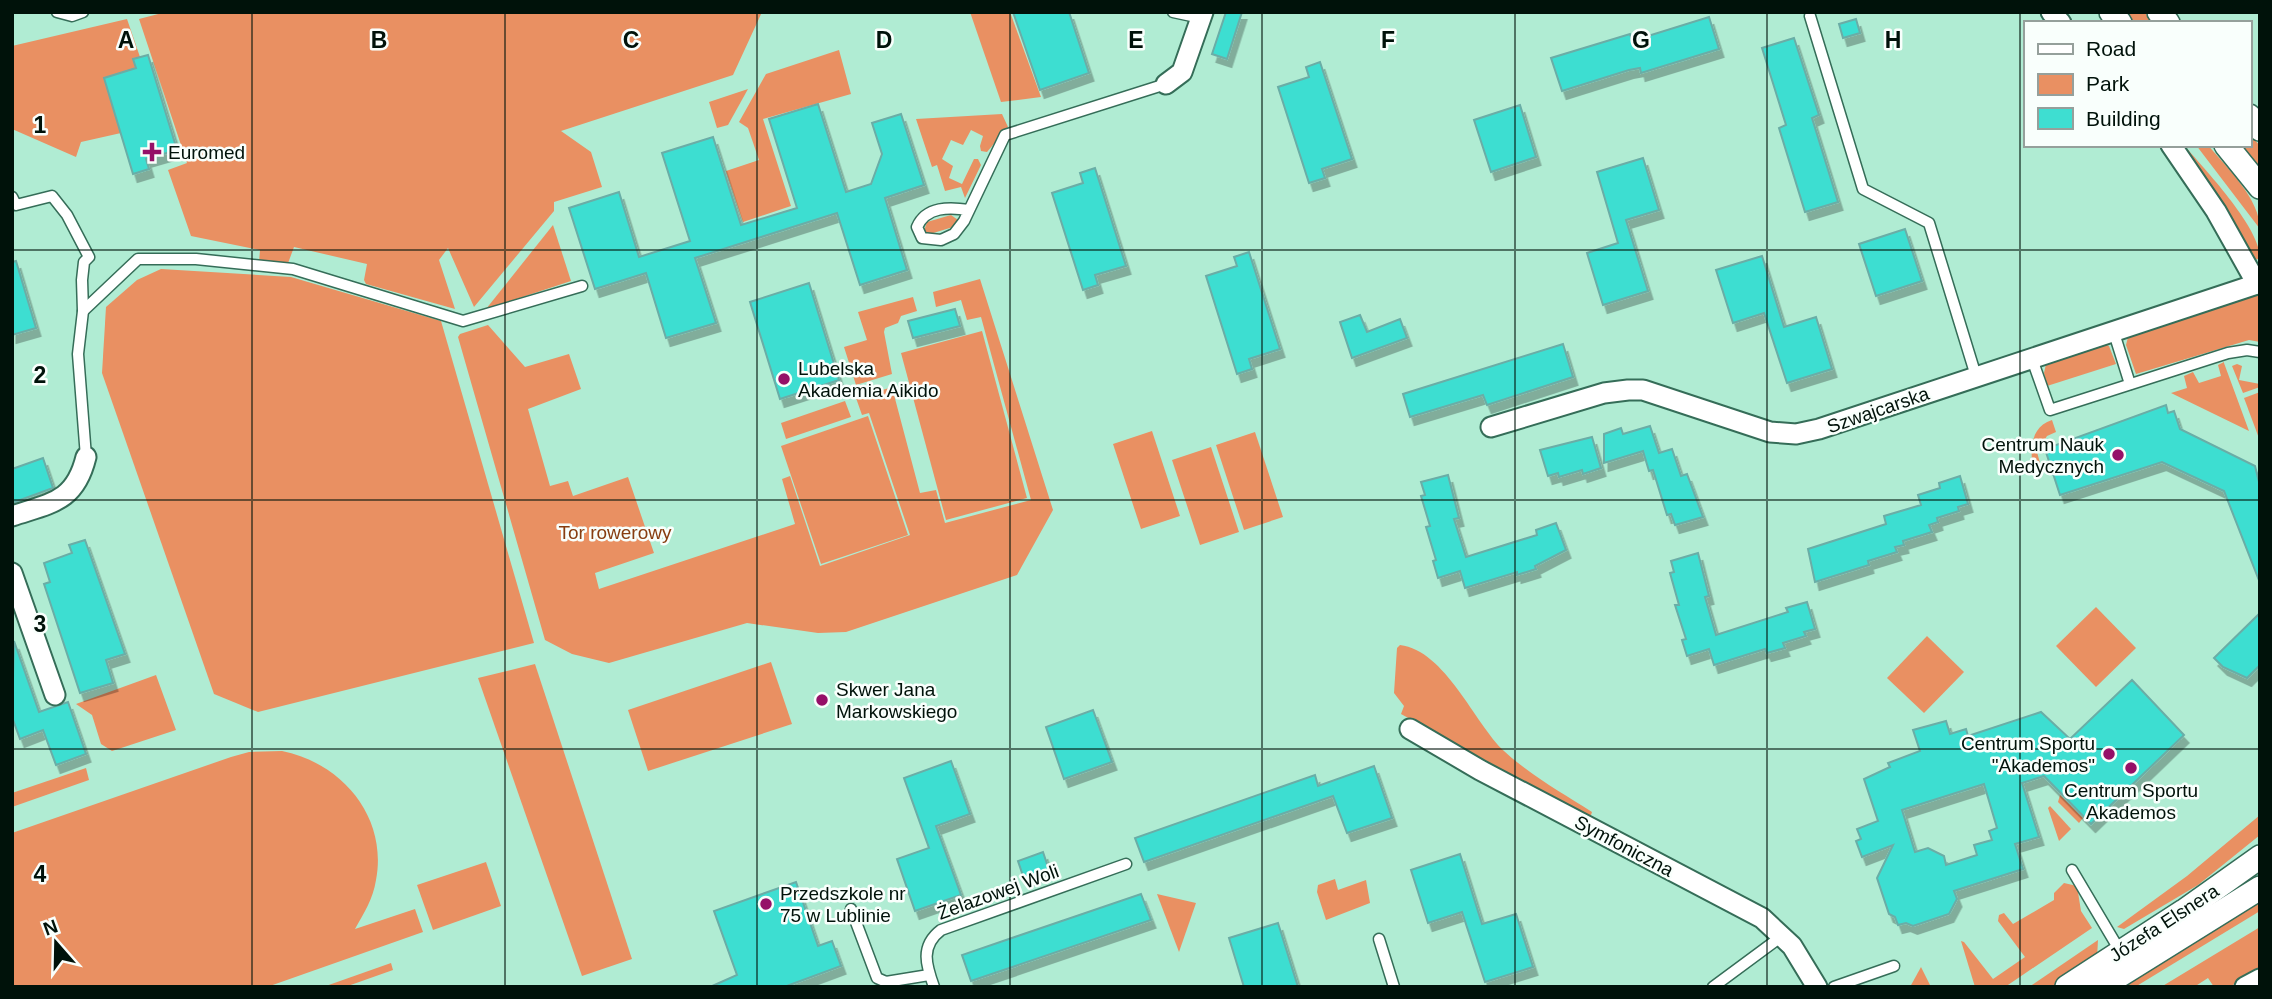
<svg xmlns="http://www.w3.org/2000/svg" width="2272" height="999" viewBox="0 0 2272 999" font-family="Helvetica,sans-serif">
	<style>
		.green { fill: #e99062 }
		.building { fill: #3eded1; stroke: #6aada6; stroke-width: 2; fill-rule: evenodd; filter: url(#shadow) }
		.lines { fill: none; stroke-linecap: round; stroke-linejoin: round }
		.service-casing { stroke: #356d58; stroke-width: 13 }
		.minor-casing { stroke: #356d58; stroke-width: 23 }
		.tertiary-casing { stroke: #356d58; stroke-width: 26 }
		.service { stroke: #fff; stroke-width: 10 }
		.minor { stroke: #fff; stroke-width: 19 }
		.tertiary { stroke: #fff; stroke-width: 23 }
		.grid { fill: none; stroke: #00120a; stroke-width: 2; stroke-opacity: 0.55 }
		.poi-dot { fill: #951068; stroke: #f9fffc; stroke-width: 2.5 }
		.labels { text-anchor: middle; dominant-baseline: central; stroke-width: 5; stroke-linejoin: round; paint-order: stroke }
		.poi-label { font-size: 19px; fill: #00120a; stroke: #f9fffc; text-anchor: start }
		.street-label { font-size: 19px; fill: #00120a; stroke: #f9fffc }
		.park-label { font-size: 19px; fill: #873d10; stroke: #f9fffc }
		.grid-label { font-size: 23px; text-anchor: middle; font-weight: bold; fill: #00120a; stroke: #f9fffc; stroke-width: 5; stroke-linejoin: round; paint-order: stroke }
	</style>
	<defs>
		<filter id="shadow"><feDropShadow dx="4.5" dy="8" stdDeviation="0" flood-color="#0004"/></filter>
	</defs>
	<rect width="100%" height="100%" fill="#b0ecd3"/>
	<g class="green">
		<polygon points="166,12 762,12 733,75 561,131 591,152 602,187 554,202 554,211 474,307 448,248 439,260 455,309 366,284 364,280 367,264 294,247 287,266 259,262 260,250 191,236 168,170 187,163 139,19"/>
		<polygon points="970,12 1010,12 1041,97 1001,102"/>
		<polygon points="2125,12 2144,12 2154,23 2134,23"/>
		<polygon points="127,19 140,57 133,59 136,68 104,78 121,133 81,142 76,157 12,129 12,46"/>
		<polygon points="839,50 851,94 763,119 791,206 743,222 726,171 759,160 748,128 739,122 766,74"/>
		<polygon points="748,89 728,125 717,128 709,102"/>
		<polygon points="1002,114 1008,127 987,152 981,151 980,146 983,136 971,130 963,145 951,140 942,159 953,166 949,178 962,184 974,159 978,159 981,165 965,198 961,187 945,191 937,165 932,167 916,119"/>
		<polygon points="2249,133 2260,146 2260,169 2240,145 2249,145"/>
		<path d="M 2179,145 L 2184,145 C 2205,170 2260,227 2260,258 L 2253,261 Z"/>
		<path d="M 2196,145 L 2208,145 C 2227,168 2260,199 2260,229 Z"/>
		<polygon points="951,215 958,220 953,227 930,234 924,231 927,222"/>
		<polygon points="553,225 571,281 486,309"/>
		<polygon points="161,269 291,277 441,321 534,643 258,712 214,694 102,373 106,307 137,280"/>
		<polygon points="980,279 1053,510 1017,575 846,632 818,633 747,623 609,663 572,654 545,640 458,337 460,334 488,325 525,367 569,354 581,389 528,409 550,486 568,481 573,496 628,477 654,553 595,573 599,589 795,524 782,479 790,476 820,566 910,535 869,413 862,415 856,398 889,388 893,391 920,493 936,490 945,523 1031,500 981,317 967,320 961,300 936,307 933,292"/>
		<polygon points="2260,294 2260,342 2249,340 2136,374 2126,345 2128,337"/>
		<polygon points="913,297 917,311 901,316 898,323 885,328 884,332 892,374 856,385 844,347 867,340 858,312"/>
		<polygon points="982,331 1027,498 946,520 901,353"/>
		<polygon points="2103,343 2109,346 2116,364 2047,386 2044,373 2046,364"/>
		<polygon points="2224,362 2224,363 2249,431 2171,393 2187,388 2184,376 2193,372 2199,383 2221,376 2218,365"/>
		<polygon points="2237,364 2242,366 2239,380 2260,384 2260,387 2243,393 2232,366"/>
		<polygon points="2260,392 2260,441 2244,398"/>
		<polygon points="845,401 851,417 786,439 781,423"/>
		<polygon points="868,416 908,535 821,564 781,446"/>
		<path d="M 2052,420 L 2056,432 L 2047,436 L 2037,452 L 2040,463 L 2032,466 C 2031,446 2031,427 2052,420 Z"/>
		<polygon points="1152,431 1180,516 1141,529 1113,444"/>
		<polygon points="1255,432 1283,517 1244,530 1216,445"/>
		<polygon points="1211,447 1239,532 1200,545 1172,460"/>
		<polygon points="2096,607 2136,648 2096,687 2056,646"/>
		<polygon points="1927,636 1964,672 1924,713 1887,678"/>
		<path d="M 1400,645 C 1445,650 1475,724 1504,751 C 1530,775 1562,793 1592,812 L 1590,818 L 1401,714 L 1404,706 L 1394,693 L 1397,648 Z"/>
		<polygon points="771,662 792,724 648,771 628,710"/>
		<polygon points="535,664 632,959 582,976 478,678"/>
		<polygon points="156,675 176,730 112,751 101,744 92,715 76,704"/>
		<path d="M 282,751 C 342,763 388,817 376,880 C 373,899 364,913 355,929 L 415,909 L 423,932 L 267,987 L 12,987 L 12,833 L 231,757 L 249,752 Z"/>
		<polygon points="86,768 89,780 12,807 12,793"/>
		<polygon points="2060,795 2083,818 2079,823 2058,802"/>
		<polygon points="2050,806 2071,829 2059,841 2048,808"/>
		<polygon points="2260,815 2260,835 2198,885 2124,929 2117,927 2187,876"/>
		<polygon points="486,862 501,906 433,930 417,885"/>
		<polygon points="1335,879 1338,890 1366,880 1370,903 1326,920 1317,892 1318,885"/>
		<polygon points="2064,883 2077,886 2081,911 2092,928 2005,987 1975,987 1961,941 1964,942 1993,979 2025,957 1998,921 1999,915 2004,913 2013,924 2054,900 2054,893"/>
		<polygon points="1157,894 1196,903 1179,952"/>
		<polygon points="2260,896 2260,911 2135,987 2110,987"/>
		<polygon points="2260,927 2260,970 2229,987 2214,987 2208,978 2194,987 2161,987"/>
		<polygon points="2098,940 2097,958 2053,987 2029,987"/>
		<polygon points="391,963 393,970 345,987 323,987"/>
		<polygon points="1921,967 1931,987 1910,987"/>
	</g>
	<g class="building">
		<polygon points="1013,12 1069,12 1089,73 1040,90"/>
		<polygon points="1226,12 1242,12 1227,59 1212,54"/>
		<polygon points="1709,17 1719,49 1641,73 1640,68 1629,70 1562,91 1551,58 1630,34 1632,41"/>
		<polygon points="1856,19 1860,33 1843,38 1839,24"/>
		<polygon points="1794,38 1819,115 1812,118 1838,202 1805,212 1779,128 1786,125 1762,48"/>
		<polygon points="148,55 177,150 146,159 149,169 133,174 104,78 136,68 133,59"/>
		<polygon points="1320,62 1352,159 1322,169 1325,178 1309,183 1278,87 1309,77 1306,67"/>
		<polygon points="818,104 846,192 871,184 882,154 872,123 901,114 924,185 885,198 907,270 860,285 837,213 695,258 716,323 666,338 646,273 595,289 569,208 619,192 639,257 690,241 662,153 713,137 741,225 797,208 769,119"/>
		<polygon points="1520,105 1536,157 1491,172 1474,120"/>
		<polygon points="1643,158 1659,210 1626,220 1648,291 1603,305 1587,253 1618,243 1597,172"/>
		<polygon points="1095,168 1126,266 1095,275 1098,285 1083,290 1052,193 1083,183 1080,173"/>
		<polygon points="1905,229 1922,281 1876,296 1859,244"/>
		<polygon points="1249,252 1280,349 1249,359 1252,369 1237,374 1206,276 1237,266 1234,257"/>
		<polygon points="1762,256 1784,327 1816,317 1832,369 1787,383 1764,313 1733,323 1716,270"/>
		<polygon points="16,261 36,328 12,335 12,262"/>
		<polygon points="809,283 839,380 780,399 750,302"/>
		<polygon points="955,309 960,326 913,338 908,321"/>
		<polygon points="1360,315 1367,332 1400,319 1407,338 1352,358 1340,322"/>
		<polygon points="1563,344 1573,377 1487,405 1483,395 1410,417 1403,394"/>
		<polygon points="2166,405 2168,413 2174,411 2180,429 2255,466 2260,486 2260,583 2224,491 2162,462 2060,495 2045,449"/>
		<polygon points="1650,426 1659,453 1672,449 1681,476 1687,474 1703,517 1675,525 1671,514 1667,515 1653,470 1649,471 1643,451 1604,463 1604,434 1621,428 1623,434"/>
		<polygon points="1592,437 1601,468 1583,474 1582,470 1559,477 1558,473 1548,476 1540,450"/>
		<polygon points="43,458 53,488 12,503 12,469"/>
		<polygon points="1448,475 1459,518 1454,519 1466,557 1537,535 1536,530 1556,523 1566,550 1535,566 1536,569 1517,575 1517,572 1465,588 1460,571 1438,578 1433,561 1436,560 1426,527 1430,526 1421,496 1425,495 1421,482"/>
		<polygon points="1960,476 1968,504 1958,507 1959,511 1937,518 1938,522 1929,525 1932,532 1903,541 1904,545 1895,547 1897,552 1868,561 1869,565 1815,582 1808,549 1886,524 1884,516 1921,505 1918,495 1940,488 1939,483"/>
		<polygon points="85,540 125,654 106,660 113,683 80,693 44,584 50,582 44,563 72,553 69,545"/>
		<polygon points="1698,553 1709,596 1705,597 1716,635 1788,612 1786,608 1807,602 1815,629 1804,632 1806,636 1783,643 1785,648 1767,653 1765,649 1714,665 1709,649 1687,656 1682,640 1686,639 1675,605 1679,605 1670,573 1674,572 1671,561"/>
		<polygon points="2260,613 2260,665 2247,678 2223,667 2214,658"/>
		<polygon points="14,641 39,712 68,702 86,754 56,765 43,730 20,739 12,717"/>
		<path d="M 2132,680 L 2184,735 L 2091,824 L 2044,776 L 2022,783 L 2039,837 L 2015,844 L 2023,869 L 1954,891 L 1957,899 L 1949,914 L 1913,926 L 1906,923 L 1898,925 L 1895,917 L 1889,914 L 1877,878 L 1893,845 L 1862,857 L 1856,841 L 1861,839 L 1857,829 L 1878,821 L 1864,779 L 1890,767 L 1888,763 L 1920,751 L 1913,730 L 1946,721 L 1950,734 L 1966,729 L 1968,736 L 2041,712 L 2070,739 ZM 1984,784 L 1997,828 L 1989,831 L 1992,840 L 1974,845 L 1977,855 L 1946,865 L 1944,856 L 1928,848 L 1915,852 L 1902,810 Z"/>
		<polygon points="1093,710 1112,762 1064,779 1046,727"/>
		<polygon points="951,761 970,814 936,826 961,895 915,911 897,859 929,848 904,778"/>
		<polygon points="1374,766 1392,818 1347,833 1333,796 1144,862 1135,838 1315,775 1318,786"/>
		<polygon points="1043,852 1049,870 1024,879 1018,861"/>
		<polygon points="1460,854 1482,924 1516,914 1533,967 1485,982 1462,912 1428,923 1411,870"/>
		<polygon points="796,882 818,946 832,941 841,966 784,987 710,987 737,975 714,911"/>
		<polygon points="1141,894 1151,920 971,981 962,955"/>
		<polygon points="1278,923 1298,987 1244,987 1229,938"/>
	</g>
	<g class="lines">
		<g class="service-casing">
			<g id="service">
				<polyline points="57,12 72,16 83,12"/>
				<polyline points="1173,12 1201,18"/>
				<polyline points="1810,16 1863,189 1929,223 1976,376"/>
				<polyline points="12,197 16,205 52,196 67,215 89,257 84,262 82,280 83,311 78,354 86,457"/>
				<path d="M 969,210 C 950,207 926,206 917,227 L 922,238 L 941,240 L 954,234 L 964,221 L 1005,135 L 1166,84"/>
				<polyline points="83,311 138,259 196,259 293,269 463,321 582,286"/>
				<polyline points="2114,333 2130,384"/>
				<polyline points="2032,359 2050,410 2228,353 2247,350 2260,352"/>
				<polyline points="2072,870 2120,951"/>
				<polyline points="851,909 877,978 886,982 929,975"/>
				<polyline points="1379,939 1394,987"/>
				<path d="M 934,987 C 926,965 920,946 941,930 L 1126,864"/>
				<polyline points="1713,987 1782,936"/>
				<polyline points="1834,987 1894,966"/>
			</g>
		</g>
		<g class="minor-casing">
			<g id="minor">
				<polyline points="2051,12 2061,23"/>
				<polyline points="1166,84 1182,72 1203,12"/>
				<polyline points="2171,145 2216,211 2257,284"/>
				<polyline points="1491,427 1604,393 1628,390 1643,390 1770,432 1796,434 1819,429 2260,283"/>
				<path d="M 12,516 C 51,503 75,502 86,457"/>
				<polyline points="12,573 55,695"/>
				<polyline points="1410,729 1480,770 1762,918 1792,946 1817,987"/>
				<polyline points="2245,987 2260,979"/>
			</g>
		</g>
		<g class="tertiary-casing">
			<g id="tertiary">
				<polyline points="2111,12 2120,23"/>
				<polyline points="2159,12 2168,23"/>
				<polyline points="2249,116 2260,129"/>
				<polyline points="2226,145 2260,187"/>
				<polyline points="2067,987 2184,911 2260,857"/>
				<polyline points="2101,987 2260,888"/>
			</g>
		</g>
		<use href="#service" class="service"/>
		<use href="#minor" class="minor"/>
		<use href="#tertiary" class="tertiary"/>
	</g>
	<path class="grid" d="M 252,12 L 252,987M 505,12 L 505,987M 757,12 L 757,987M 1010,12 L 1010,987M 1262,12 L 1262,987M 1515,12 L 1515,987M 1767,12 L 1767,987M 2020,12 L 2020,987M 12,250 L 2260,250M 12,500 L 2260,500M 12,749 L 2260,749"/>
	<g class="poi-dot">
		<path d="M148.5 141.5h7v7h7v7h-7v7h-7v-7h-7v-7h7z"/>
		<circle cx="784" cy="379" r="7"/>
		<circle cx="2118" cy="455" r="7"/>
		<circle cx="822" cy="700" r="7"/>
		<circle cx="2109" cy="754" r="7"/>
		<circle cx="2131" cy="768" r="7"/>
		<circle cx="766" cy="904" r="7"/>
	</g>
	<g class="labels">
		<g class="poi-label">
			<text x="168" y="152">Euromed</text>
			<text x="798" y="368">Lubelska<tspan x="798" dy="22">Akademia Aikido</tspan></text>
			<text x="2104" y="444" text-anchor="end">Centrum Nauk<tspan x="2104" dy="22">Medycznych</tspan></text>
			<text x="836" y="689">Skwer Jana<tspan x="836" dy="22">Markowskiego</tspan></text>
			<text x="2095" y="743" text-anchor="end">Centrum Sportu<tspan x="2095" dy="22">"Akademos"</tspan></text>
			<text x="2131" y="790" text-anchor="middle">Centrum Sportu<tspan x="2131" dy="22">Akademos</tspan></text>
			<text x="780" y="893">Przedszkole nr<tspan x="780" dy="22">75 w Lublinie</tspan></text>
		</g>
		<g class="street-label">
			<text transform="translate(1878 410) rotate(-19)">Szwajcarska</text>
			<text transform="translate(1624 846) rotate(28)">Symfoniczna</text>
			<text transform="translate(998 892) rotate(-20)">Żelazowej Woli</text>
			<text transform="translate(2164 923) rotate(-33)">Józefa Elsnera</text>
		</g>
		<g class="park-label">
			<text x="615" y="532">Tor rowerowy</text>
		</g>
	</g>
	<g class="grid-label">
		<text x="126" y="48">A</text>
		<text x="379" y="48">B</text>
		<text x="631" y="48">C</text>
		<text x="884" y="48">D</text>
		<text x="1136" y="48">E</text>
		<text x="1388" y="48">F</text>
		<text x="1641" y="48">G</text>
		<text x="1893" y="48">H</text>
		<text x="40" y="133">1</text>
		<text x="40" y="383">2</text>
		<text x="40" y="632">3</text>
		<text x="40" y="882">4</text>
	</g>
	<rect width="2272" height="999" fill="none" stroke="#00120a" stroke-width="28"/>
	<rect x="2024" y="21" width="228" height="126" fill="#f9fffc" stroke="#95a09b" stroke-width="2"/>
	<rect x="2038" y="44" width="35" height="10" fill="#ffffff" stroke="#95a09b" stroke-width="2"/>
	<text x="2086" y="56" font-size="21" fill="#00120a">Road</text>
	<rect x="2038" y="74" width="35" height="21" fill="#e99062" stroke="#95a09b" stroke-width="2"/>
	<text x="2086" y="91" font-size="21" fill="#00120a">Park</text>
	<rect x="2038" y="108" width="35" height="21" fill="#3eded1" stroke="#95a09b" stroke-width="2"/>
	<text x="2086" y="126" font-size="21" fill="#00120a">Building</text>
	<g transform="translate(56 943) rotate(340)" stroke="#f9fffc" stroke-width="5" paint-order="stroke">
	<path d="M0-5L12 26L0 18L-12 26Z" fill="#00120a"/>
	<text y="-10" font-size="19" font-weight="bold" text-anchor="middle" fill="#00120a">N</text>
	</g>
</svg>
